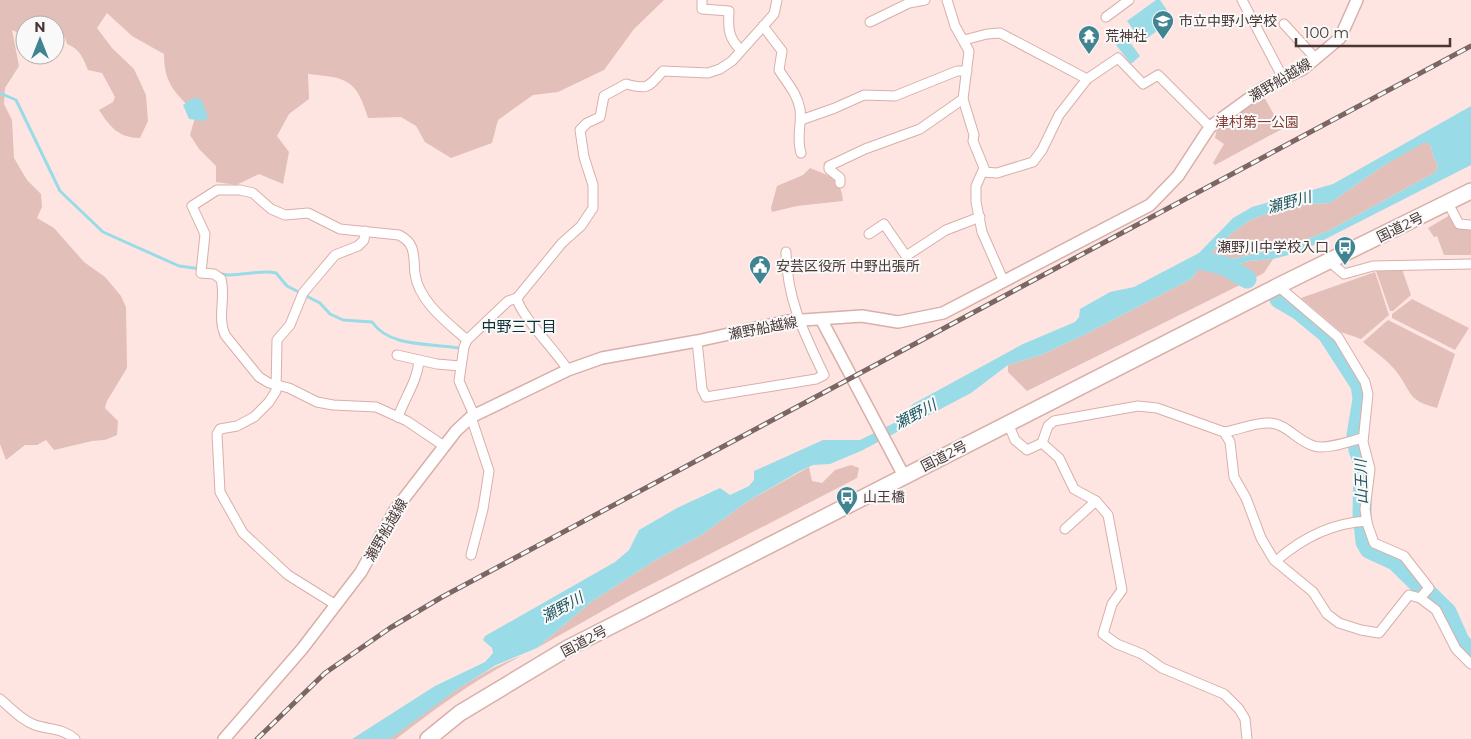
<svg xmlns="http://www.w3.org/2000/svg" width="1471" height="739" viewBox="0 0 1471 739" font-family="Montserrat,'Noto Sans JP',sans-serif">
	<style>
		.green { fill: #e2bfb9 }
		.water { fill: #99dce8; fill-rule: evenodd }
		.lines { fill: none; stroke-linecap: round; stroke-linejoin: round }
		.stream { stroke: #99dce8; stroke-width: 3 }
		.river { stroke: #99dce8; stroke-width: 19 }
		.street-casing { stroke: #d8afa9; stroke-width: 11 }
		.secondary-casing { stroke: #d8afa9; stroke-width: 14 }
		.highway-casing { stroke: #d8afa9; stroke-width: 18 }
		.street { stroke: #fff; stroke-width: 9 }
		.secondary { stroke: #fff; stroke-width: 11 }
		.highway { stroke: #fff; stroke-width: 15 }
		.rail-casing { stroke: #7a6763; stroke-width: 5 }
		.rail { stroke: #f9f9f9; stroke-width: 3; stroke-dasharray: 9; stroke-linecap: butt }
		.labels { text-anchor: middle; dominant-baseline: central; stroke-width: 4; stroke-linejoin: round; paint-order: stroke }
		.poi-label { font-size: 14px; fill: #483734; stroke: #f9f9f9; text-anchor: start }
		.street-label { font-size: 14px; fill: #483734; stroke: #f9f9f9 }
		.park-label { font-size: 14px; fill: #833d35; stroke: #f9f9f9 }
		.water-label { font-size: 15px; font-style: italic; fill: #1f5760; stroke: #f9f9f9 }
		.neighbourhood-label { font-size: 15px; fill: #0d3035; stroke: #f9f9f9 }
	</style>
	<rect width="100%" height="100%" fill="#ffe5e1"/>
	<g class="green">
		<path d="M 0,0 L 664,0 L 634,29 L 604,70 L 558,92 L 533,95 L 498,120 L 492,143 L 451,158 L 425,142 L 416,126 L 401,117 L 368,118 C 356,79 348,78 308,74 L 309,99 L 289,114 L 277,136 L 289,152 L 283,184 L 259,174 L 236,185 L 216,182 L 216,166 L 199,149 L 190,135 L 196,114 C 176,93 164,85 164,54 L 132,36 L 107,13 L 97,28 L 112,48 L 134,69 L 146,95 L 148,121 L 140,138 C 119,138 110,127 99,110 L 113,102 L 115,97 L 102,73 L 88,70 C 83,58 80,49 67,44 L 65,37 L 55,41 L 55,25 L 25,25 L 25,36 L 12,30 L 19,66 L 5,88 L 4,104 L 12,120 L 14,158 L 27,180 L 41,194 L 42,207 L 37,218 L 54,228 L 84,262 L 105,277 L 121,296 L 126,307 L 127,368 L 107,401 L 105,408 L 118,421 L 117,435 L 105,440 L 92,441 L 54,450 L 46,440 L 37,445 L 25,445 L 6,460 L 0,444 Z"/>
		<polygon points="1263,95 1282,129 1215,165 1213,163 1224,144 1215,138 1217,129"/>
		<polygon points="1425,141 1431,146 1433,156 1438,165 1436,172 1330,230 1287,247 1236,258 1212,260 1205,258 1232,233 1250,220 1280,209 1310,204 1330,203 1383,166"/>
		<path d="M 810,168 C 829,176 841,177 843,201 L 797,206 L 772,212 L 771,208 L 777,186 L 803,175 Z"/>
		<polygon points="1450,215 1457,228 1471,229 1471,255 1444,255 1437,236 1434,237 1428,228"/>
		<polygon points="1273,259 1264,273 1027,391 1008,372 1008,365 1041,355 1084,335 1191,279 1199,269 1210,267 1223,269 1249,261"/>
		<polygon points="1385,268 1402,269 1411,295 1393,311 1390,311 1376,271"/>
		<polygon points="1375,272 1389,315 1361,339 1341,332 1301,298"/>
		<polygon points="1412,299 1469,328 1455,350 1392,318 1392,314"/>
		<path d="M 1388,320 L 1455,354 L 1437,408 C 1406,400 1413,393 1396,371 C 1387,360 1374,351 1363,342 Z"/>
		<polygon points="851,465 859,468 857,478 627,597 537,648 591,602 654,561 703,534 748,501 809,467 812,481 822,483 835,470"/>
		<path d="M 521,656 C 476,679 436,708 396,739 L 390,739 C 431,708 472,674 521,656 Z"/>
	</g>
	<g class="water">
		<polygon points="1156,0 1160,0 1173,19 1142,42 1127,21"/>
		<polygon points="1126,37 1140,56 1131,64 1116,45"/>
		<polygon points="193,98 201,99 208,117 204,121 189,119 183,105"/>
		<path d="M 1471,106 L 1471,165 L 1300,252 L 1273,259 L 1249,261 L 1223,269 L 1210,267 L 1199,269 L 1191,279 L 1084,335 L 1041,355 L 1008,365 L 971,393 L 861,451 L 830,464 L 813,465 L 800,471 L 748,501 L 703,534 L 654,561 L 591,602 L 537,648 L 496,665 L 459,688 L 390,739 L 352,739 L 435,686 L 485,662 L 493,653 L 492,648 L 483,640 L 485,636 L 615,562 L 629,550 L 639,530 L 677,508 L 720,488 L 730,495 L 749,486 L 754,480 L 754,471 L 823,440 L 860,440 L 898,421 L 913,404 L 1023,344 L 1075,322 L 1079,317 L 1080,309 L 1110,292 L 1134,287 L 1199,253 L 1233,218 L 1252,207 L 1333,184 ZM 1425,142 L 1431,146 L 1433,156 L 1438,165 L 1436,172 L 1330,230 L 1287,247 L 1236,258 L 1212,260 L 1205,258 L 1232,233 L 1250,220 L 1280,209 L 1310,204 L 1330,203 L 1383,166 Z"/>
	</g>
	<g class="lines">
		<g class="stream">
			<polyline points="0,93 16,100 60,191 103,232 179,266 201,269"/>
			<path d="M 221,274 C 234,278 259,269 276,273 L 287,286 L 320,303 L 330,314 L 343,320 L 372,322 C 390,348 431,343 459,348"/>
		</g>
		<g class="river">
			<polyline points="1204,261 1225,266 1247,279"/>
			<polyline points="1279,299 1298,310 1327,334 1360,385 1362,399 1356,435 1358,450 1363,463 1362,514 1365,542 1369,549 1395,561 1447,612 1460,641 1471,654"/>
		</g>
		<g class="street-casing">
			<g id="street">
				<path d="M 702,0 L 702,9 L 729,11 C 728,28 728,38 741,50"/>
				<polyline points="947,0 955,26 969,51 963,99 974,135 973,141 984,168 976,186 976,202 982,232 1004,282"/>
				<polyline points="1242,0 1283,78"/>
				<polyline points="1106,17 1129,0"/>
				<polyline points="870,22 909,3 925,0"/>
				<polyline points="1284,24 1316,59"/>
				<path d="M 763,26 L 782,51 L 779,70 C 787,83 797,93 800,109 C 802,124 796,138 801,153"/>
				<polyline points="964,40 987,34 1000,33 1087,79"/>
				<polyline points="801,120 835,108 864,95 895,96 957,71 967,71"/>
				<polyline points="983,172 997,173 1033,162 1042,150 1059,115 1087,79 1118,58 1143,84 1158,75 1210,127"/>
				<polyline points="840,183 840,178 829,169 829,166 865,149 920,129 963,99"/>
				<polyline points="1448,203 1459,224 1471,225"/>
				<polyline points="869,234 884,224 906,256 946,230 980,217"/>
				<polyline points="1330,262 1344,274 1373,266 1471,264"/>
				<path d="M 517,298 C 519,314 557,352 568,370"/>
				<path d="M 697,341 L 702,389 L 706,397 L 816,379 L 824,375 C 804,333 787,300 786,252"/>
				<polyline points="397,355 437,364 460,366"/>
				<path d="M 474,415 L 459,381 L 464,347 L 467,340 L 508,301 L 517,298 L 562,243 L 581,226 L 593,208 L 593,185 L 584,157 L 580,130 L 587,123 L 600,117 L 604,96 L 626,84 C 649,90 648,87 663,71 L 708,73 L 720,69 L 732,61 L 774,14 L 777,0"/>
				<path d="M 398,417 C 405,397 417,382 419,361"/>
				<polyline points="1008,423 1015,440 1027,450 1042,443 1048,426 1054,421 1138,406 1157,408 1224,432 1230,442 1234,477 1246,498 1261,538 1274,560 1313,592 1327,614 1339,623 1361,630 1379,633 1409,595 1420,598 1429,588 1404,556 1374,543 1367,523 1365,509 1370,469 1363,442 1368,394 1365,382 1338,337 1278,286"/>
				<path d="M 1224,432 C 1240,430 1254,422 1270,423 C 1287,424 1297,441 1314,446 C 1327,450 1350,441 1363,438"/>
				<polyline points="1042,443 1059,458 1074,489 1096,501 1108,515 1122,590 1112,604 1103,634 1117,644 1142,654 1162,668 1224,694 1239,709 1245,719 1247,739"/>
				<path d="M 444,446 L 407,421 L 376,407 L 333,405 L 317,402 L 289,388 L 269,383 L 259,377 L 225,335 C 217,317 226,298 221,279 L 214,274 L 201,273 L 205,234 L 192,206 L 217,190 L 240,190 L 253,193 L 271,209 L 285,215 L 308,213 L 340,229 L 399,235 C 417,244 413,257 415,274 C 419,302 448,323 467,340"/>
				<polyline points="1065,529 1096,501"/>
				<polyline points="471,555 483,509 489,471 471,417"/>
				<path d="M 1276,561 C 1302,538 1331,523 1367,521"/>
				<polyline points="1420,598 1436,610 1456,649 1471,664"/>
				<polyline points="336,605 288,575 243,533 220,492 217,434 220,429 237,426 254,417 269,402 276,391 277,340 290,325 303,293 335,255 358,246 364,240 365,231"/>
				<path d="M 0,699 C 11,708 21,720 35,725 C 50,730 62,728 75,739"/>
			</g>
		</g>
		<g class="secondary-casing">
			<g id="secondary">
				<polyline points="821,319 904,476"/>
				<polyline points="224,739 302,649 361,572 395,510 456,431 471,417 568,370 602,358 697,341 788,321 862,316 898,322 943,313 1150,205 1178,176 1210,127 1265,87 1303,69 1340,38 1357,0"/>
			</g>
		</g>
		<g class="highway-casing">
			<polyline id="highway" points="428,739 460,713 568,648 1278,286 1471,191"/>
		</g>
		<use href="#street" class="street"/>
		<use href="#secondary" class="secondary"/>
		<use href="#highway" class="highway"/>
		<g class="rail-casing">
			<polyline id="rail" points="257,739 325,673 390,628 442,597 1471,46"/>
		</g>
		<use href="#rail" class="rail"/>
	</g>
	<defs>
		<g id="school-pin" transform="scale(1.125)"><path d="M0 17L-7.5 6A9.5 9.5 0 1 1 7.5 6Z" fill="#3f8490" stroke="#f9f9f9"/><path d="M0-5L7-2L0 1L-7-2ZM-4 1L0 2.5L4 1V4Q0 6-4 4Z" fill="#fff"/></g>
		<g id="temple-pin" transform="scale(1.125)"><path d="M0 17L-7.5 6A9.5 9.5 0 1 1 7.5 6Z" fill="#3f8490" stroke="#f9f9f9"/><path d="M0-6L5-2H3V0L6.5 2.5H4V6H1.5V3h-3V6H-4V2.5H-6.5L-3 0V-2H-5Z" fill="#fff"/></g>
		<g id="bus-pin" transform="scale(1.125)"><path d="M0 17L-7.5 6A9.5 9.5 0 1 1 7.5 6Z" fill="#3f8490" stroke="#f9f9f9"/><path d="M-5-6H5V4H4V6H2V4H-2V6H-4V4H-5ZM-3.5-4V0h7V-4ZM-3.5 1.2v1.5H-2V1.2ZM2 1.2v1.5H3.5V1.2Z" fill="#fff"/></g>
		<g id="civic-pin" transform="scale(1.125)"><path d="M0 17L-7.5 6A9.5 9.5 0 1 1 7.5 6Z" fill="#3f8490" stroke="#f9f9f9"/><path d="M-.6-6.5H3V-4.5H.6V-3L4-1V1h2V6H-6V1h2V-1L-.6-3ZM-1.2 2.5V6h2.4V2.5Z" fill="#fff"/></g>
	</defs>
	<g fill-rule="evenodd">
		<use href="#school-pin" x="1163" y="21"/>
		<use href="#temple-pin" x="1089" y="36"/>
		<use href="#bus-pin" x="1345" y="247"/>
		<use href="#civic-pin" x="760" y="266"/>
		<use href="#bus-pin" x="847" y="497"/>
	</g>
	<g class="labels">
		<g class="poi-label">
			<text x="1179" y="21">市立中野小学校</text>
			<text x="1105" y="36">荒神社</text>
			<text x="1329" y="247" text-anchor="end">瀬野川中学校入口</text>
			<text x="776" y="266">安芸区役所 中野出張所</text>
			<text x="863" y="497">山王橋</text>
		</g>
		<g class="street-label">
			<text transform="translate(1280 80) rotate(-31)">瀬野船越線</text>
			<text transform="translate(1400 227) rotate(-26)">国道2号</text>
			<text transform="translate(763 328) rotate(-11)">瀬野船越線</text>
			<text transform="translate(944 456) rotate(-27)">国道2号</text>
			<text transform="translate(386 530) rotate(-60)">瀬野船越線</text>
			<text transform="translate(584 641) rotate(-28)">国道2号</text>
		</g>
		<g class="park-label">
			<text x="1257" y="122">津村第一公園</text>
		</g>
		<g class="water-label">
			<text transform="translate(1289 202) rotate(-15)">瀬野川</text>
			<text transform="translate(915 414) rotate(-28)">瀬野川</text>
			<text transform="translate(1361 482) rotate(-92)">山王川</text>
			<text transform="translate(562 607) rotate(-29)">瀬野川</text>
		</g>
		<g class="neighbourhood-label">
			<text x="519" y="326">中野三丁目</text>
		</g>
	</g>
	<g transform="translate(40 40)"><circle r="24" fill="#f9f9f9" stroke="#b2abaa"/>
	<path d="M0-4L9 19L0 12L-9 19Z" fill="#3f8490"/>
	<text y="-8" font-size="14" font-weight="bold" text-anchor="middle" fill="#483734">N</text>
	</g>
	<path d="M1296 38v8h154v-8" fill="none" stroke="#483734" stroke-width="2.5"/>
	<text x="1304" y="38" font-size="15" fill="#483734" stroke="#f9f9f9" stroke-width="4" paint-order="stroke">100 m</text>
</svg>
